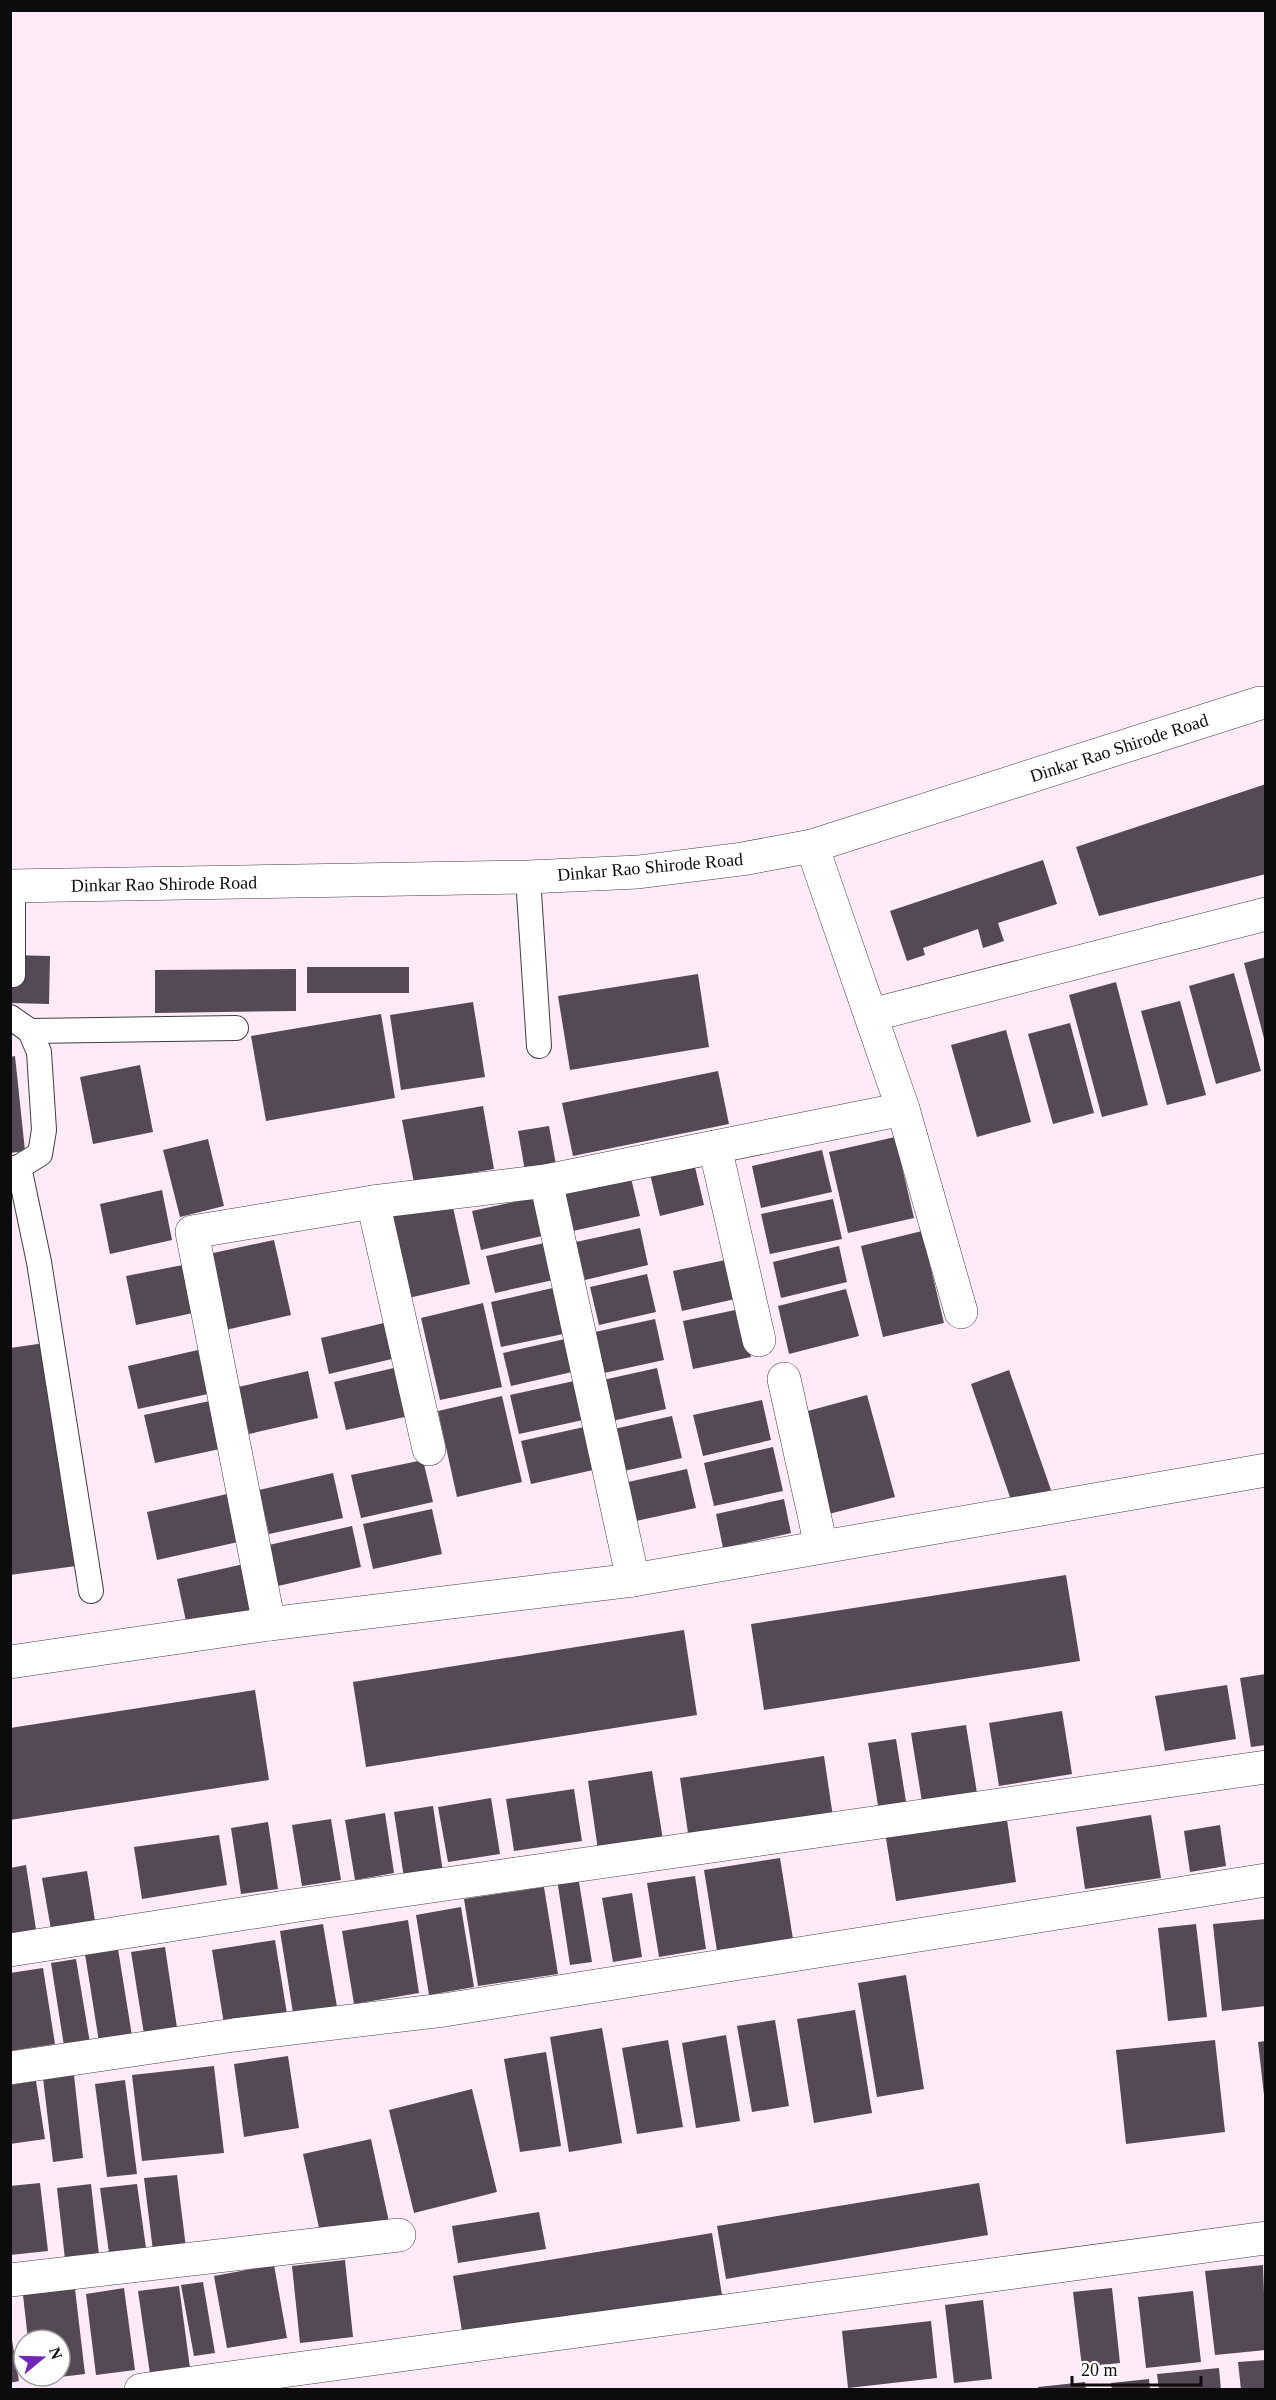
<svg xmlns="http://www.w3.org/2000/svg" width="1276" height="2400" viewBox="0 0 1276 2400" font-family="Georgia,serif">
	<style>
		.building { fill: #544955 }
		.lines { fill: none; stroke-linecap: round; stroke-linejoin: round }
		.lane-casing { stroke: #3f3f3f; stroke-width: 26 }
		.street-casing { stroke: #3f3f3f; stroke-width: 34 }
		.lane { stroke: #fff; stroke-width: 24 }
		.street { stroke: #fff; stroke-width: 33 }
		.labels { text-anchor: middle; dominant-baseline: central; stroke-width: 6; stroke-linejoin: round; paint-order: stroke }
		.street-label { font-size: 18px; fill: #0c0c0c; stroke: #fff }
	</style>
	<rect width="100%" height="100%" fill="#ffebf8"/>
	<g class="building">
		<polygon points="1266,784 1266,874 1099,916 1076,847"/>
		<polygon points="1043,860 1057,904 998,923 1004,941 983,948 978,929 923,948 925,955 907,961 890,911"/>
		<polygon points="10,955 50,956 49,1004 10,1003"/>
		<polygon points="1266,957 1266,1042 1265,1042 1244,963"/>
		<rect x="307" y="967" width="102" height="26"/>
		<polygon points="296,969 296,1011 155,1013 155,970"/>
		<polygon points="1234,973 1261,1071 1216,1084 1189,986"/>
		<polygon points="698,974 709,1047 570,1070 558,996"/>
		<polygon points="1116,982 1148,1105 1102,1117 1069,995"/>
		<polygon points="1180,1001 1206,1095 1167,1105 1141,1011"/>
		<polygon points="473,1002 485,1077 401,1090 390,1015"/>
		<polygon points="381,1014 395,1098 266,1121 251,1036"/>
		<polygon points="1070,1023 1094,1113 1053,1124 1028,1034"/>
		<polygon points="1006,1030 1031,1122 977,1137 951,1045"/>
		<polygon points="15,1056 25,1151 10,1153 10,1057"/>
		<polygon points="140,1065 153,1132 93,1144 80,1077"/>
		<polygon points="718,1071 729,1124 573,1156 562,1103"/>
		<polygon points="483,1106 494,1169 414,1183 402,1120"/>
		<polygon points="549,1126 556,1165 525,1171 518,1131"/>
		<polygon points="895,1137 914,1218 848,1233 829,1152"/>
		<polygon points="208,1139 224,1206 180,1217 163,1150"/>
		<polygon points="822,1150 832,1192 761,1208 752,1166"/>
		<polygon points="694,1163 704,1205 660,1216 650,1174"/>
		<polygon points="631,1178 640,1216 573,1231 565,1193"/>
		<polygon points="162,1190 172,1240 110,1254 100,1204"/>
		<polygon points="542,1196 551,1234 481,1250 472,1211"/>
		<polygon points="833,1199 842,1239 770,1254 761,1214"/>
		<polygon points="452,1203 470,1284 404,1299 386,1218"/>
		<polygon points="640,1228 648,1265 585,1280 576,1242"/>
		<polygon points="922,1231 944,1323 883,1337 861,1246"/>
		<polygon points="274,1240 291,1315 221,1331 204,1255"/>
		<polygon points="549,1242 558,1279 495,1293 486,1256"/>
		<polygon points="839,1246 847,1282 781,1298 773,1262"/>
		<polygon points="735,1258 744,1297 682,1311 673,1271"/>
		<polygon points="188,1264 198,1312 136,1325 126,1276"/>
		<polygon points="647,1274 656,1312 599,1325 590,1287"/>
		<polygon points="557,1287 568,1333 501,1347 491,1302"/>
		<polygon points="846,1289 859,1336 789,1354 778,1306"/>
		<polygon points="483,1303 502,1387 440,1400 421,1318"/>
		<polygon points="740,1309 751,1357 693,1369 683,1321"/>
		<polygon points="655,1319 664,1360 604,1373 595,1332"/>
		<polygon points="388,1322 396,1358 329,1374 321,1338"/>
		<polygon points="565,1339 572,1372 511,1386 503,1353"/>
		<polygon points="45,1343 76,1566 10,1575 10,1348"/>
		<polygon points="198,1350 208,1394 138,1409 128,1366"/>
		<polygon points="398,1367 409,1416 346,1430 334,1382"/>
		<polygon points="657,1368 666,1409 612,1421 603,1380"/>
		<polygon points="1009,1370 1051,1490 1012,1503 971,1384"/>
		<polygon points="308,1371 318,1418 249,1434 238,1387"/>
		<polygon points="574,1381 583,1420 519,1434 510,1395"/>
		<polygon points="867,1395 895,1497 821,1516 793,1415"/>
		<polygon points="502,1396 522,1482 457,1497 438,1411"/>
		<polygon points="219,1399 229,1447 155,1463 144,1415"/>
		<polygon points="762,1400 771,1440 703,1456 693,1415"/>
		<polygon points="672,1416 682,1458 624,1471 614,1429"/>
		<polygon points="593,1425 602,1468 531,1484 521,1441"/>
		<polygon points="773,1447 783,1491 714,1506 704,1463"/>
		<polygon points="423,1460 433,1502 361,1518 351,1475"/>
		<polygon points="687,1469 696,1508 636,1521 628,1482"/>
		<polygon points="333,1473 343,1518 269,1534 259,1490"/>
		<polygon points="227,1494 238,1542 157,1560 147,1512"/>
		<polygon points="784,1499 791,1533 723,1548 716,1514"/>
		<polygon points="432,1509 442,1554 373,1569 363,1524"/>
		<polygon points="352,1526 361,1567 278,1586 269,1545"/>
		<polygon points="244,1564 254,1611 187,1626 177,1579"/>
		<polygon points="1066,1575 1080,1661 764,1710 751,1624"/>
		<polygon points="684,1630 697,1715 366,1767 353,1682"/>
		<polygon points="1266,1674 1266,1745 1251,1747 1240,1678"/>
		<polygon points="1227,1685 1236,1739 1165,1751 1155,1696"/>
		<polygon points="255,1690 269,1780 10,1820 10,1728"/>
		<polygon points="1062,1711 1072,1774 999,1786 989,1723"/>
		<polygon points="966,1725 977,1793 922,1802 911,1733"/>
		<polygon points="896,1739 907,1808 879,1812 868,1743"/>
		<polygon points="824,1756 833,1817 689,1840 680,1778"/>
		<polygon points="652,1771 663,1840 598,1850 588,1781"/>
		<polygon points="574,1789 582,1841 514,1851 506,1799"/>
		<polygon points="491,1798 500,1854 448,1862 438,1807"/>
		<polygon points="433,1806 443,1872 404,1878 394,1812"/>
		<polygon points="385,1813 394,1873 355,1880 345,1820"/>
		<polygon points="1006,1813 1016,1882 896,1901 885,1832"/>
		<polygon points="1151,1815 1161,1878 1085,1889 1076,1827"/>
		<polygon points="331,1819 341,1880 302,1886 292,1825"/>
		<polygon points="268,1822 278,1889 241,1894 231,1828"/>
		<polygon points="1220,1825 1226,1866 1190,1872 1184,1831"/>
		<polygon points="219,1835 227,1885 142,1899 134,1847"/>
		<polygon points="780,1858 793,1939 717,1951 704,1870"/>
		<polygon points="26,1865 37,1936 10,1940 10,1868"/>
		<polygon points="87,1871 96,1927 52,1935 42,1878"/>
		<polygon points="578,1876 592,1962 570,1965 557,1879"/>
		<polygon points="695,1876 706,1949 659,1957 647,1883"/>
		<polygon points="544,1887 558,1974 478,1986 464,1899"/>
		<polygon points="632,1893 642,1957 613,1962 602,1898"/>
		<polygon points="461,1907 474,1987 429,1995 416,1915"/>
		<polygon points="1266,1919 1266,2006 1222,2011 1213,1924"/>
		<polygon points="408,1920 419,1993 354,2004 342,1931"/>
		<polygon points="323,1924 337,2007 293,2013 280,1931"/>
		<polygon points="1196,1924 1207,2017 1168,2021 1158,1928"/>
		<polygon points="275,1940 287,2014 224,2024 212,1950"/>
		<polygon points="165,1947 177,2028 144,2034 131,1952"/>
		<polygon points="118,1949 132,2036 99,2042 85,1954"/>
		<polygon points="76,1959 90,2043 64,2046 51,1963"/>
		<polygon points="43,1968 55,2044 10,2051 10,1973"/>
		<polygon points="906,1975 924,2089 877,2097 858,1983"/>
		<polygon points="855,2010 872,2113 814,2123 797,2019"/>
		<polygon points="775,2020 789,2106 752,2112 737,2026"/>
		<polygon points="602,2028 622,2143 569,2152 550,2037"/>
		<polygon points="726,2035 740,2121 696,2128 682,2043"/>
		<polygon points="668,2040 683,2127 637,2134 622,2048"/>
		<polygon points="1215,2040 1225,2132 1126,2144 1116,2050"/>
		<polygon points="1266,2041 1266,2095 1264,2095 1258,2042"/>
		<polygon points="546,2052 561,2146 520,2152 504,2059"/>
		<polygon points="288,2056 299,2128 244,2137 234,2064"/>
		<polygon points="214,2066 224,2153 142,2161 132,2075"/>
		<polygon points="74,2075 83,2158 53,2162 43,2078"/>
		<polygon points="125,2080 137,2174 107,2177 95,2084"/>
		<polygon points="36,2081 45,2139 10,2144 10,2085"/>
		<polygon points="472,2089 497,2192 414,2213 389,2110"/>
		<polygon points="371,2139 389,2222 321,2237 303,2154"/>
		<polygon points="177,2175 186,2248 153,2251 144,2178"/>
		<polygon points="40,2183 48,2251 10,2255 10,2186"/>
		<polygon points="979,2183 988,2235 726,2279 717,2226"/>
		<polygon points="91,2184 100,2264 66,2268 57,2188"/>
		<polygon points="137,2184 147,2255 110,2260 100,2188"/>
		<polygon points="539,2212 546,2249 458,2263 452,2226"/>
		<polygon points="712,2233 722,2295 463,2337 453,2276"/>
		<polygon points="345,2260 353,2337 300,2343 292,2266"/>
		<polygon points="274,2265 287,2338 227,2348 214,2276"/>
		<polygon points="1263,2265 1266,2350 1215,2355 1205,2271"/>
		<polygon points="203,2282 215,2353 194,2356 181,2285"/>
		<polygon points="179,2286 190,2368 150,2374 138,2291"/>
		<polygon points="124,2288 135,2370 96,2375 86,2294"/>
		<polygon points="1112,2288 1120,2363 1082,2367 1073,2292"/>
		<polygon points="75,2289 85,2374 60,2377 60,2340 28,2340 23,2295"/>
		<polygon points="1193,2291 1201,2362 1146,2368 1138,2297"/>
		<polygon points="983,2300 992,2379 954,2383 945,2305"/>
		<polygon points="931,2321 937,2378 848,2388 842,2331"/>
		<polygon points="10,2329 19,2381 10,2383"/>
		<polygon points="1266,2360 1266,2390 1241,2390 1238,2362"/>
		<polygon points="1219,2368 1221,2390 1159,2390 1157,2374"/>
		<polygon points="1149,2379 1150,2390 1112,2390 1111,2383"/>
		<polygon points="1085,2382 1086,2390 1039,2390 1038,2387"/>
	</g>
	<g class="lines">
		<g class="lane-casing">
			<g id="lane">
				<polyline points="528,877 539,1046"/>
				<polyline points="13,975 13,886"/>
				<polyline points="10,1017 30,1031 39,1052 44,1130 40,1154 19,1167 10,1169"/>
				<polyline points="30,1031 236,1028"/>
				<polyline points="19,1167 39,1262 91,1591"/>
			</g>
		</g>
		<g class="street-casing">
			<g id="street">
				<polyline points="812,846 903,1109 961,1312"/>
				<polyline points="10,886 528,877 638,872 742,859 812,846 1260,703 1266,703"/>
				<polyline points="871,1015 1266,914"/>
				<polyline points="715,1147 759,1340"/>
				<polyline points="546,1181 633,1580"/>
				<polyline points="373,1202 429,1449"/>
				<polyline points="784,1379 821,1546"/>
				<polyline points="269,1624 192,1232 373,1202 546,1181 903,1109"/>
				<polyline points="10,1662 269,1624 633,1580 1266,1470"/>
				<polyline points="10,1950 292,1906 1266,1767"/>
				<polyline points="10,2068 234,2035 444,2010 1266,1880"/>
				<polyline points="10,2280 399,2235"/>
				<polyline points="141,2390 1266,2238"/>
			</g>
		</g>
		<use href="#lane" class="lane"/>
		<use href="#street" class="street"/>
	</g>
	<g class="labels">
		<g class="street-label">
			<text transform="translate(1119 748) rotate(-18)">Dinkar Rao Shirode Road</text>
			<text transform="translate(650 867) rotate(-5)">Dinkar Rao Shirode Road</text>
			<text transform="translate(164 884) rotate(-1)">Dinkar Rao Shirode Road</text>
		</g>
	</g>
	<rect width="1276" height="2400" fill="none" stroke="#0c0c0c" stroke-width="24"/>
	<g transform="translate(42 2358) rotate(71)"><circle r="28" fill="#ffffff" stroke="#9e9e9e" stroke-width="1.5"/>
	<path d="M0-4.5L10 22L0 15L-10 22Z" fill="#7226ba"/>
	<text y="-9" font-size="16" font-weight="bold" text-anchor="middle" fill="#0c0c0c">N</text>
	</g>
	<path d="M1072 2376v9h129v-9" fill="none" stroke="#0c0c0c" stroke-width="3"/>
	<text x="1081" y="2376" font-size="18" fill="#0c0c0c" stroke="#ffffff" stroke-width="4.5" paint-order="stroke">20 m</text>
</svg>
